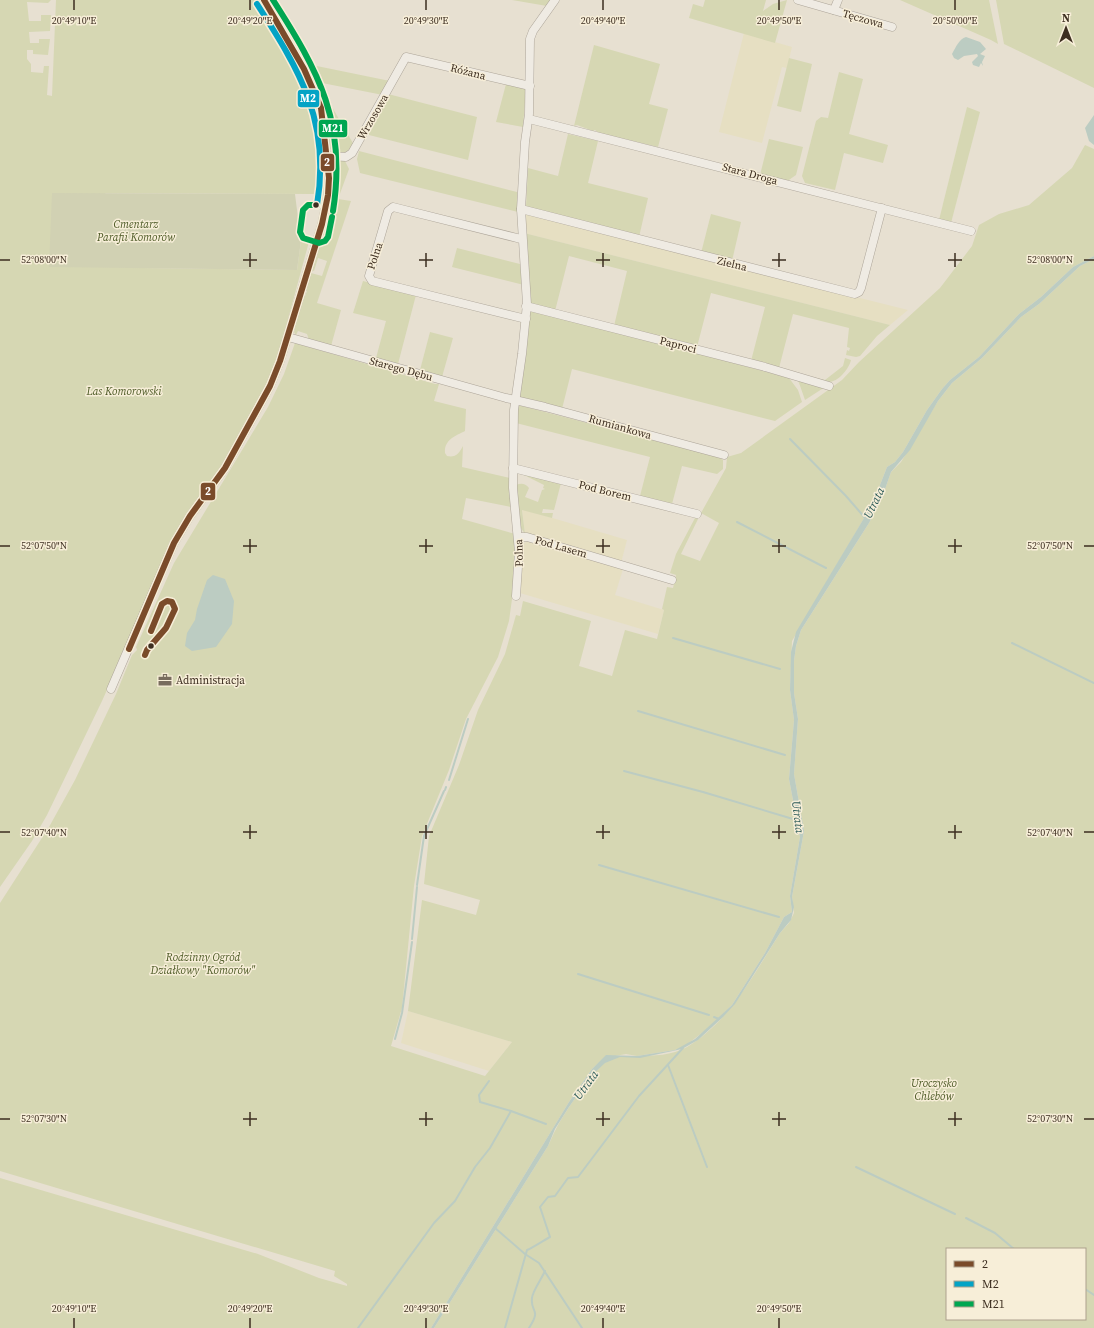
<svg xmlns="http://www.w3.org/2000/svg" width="1094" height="1328" viewBox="0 0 1094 1328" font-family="'Source Serif 4',serif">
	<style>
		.farmland { fill: #e6dfc2 }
		.green { fill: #d6d7b3; fill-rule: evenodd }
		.cemetery { fill: #d1d1b3 }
		.water { fill: #bcccc2 }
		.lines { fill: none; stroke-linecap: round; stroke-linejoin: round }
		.stream { stroke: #bcccc2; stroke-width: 2 }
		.minor-casing { stroke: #ada599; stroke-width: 9 }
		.minor { stroke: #efebe3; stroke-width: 8 }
		.bus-1-casing { stroke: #f7eed8; stroke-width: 9 }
		.bus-2-casing { stroke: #f7eed8; stroke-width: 9 }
		.bus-3-casing { stroke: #f7eed8; stroke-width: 9 }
		.bus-1 { stroke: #7a4b2a; stroke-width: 6 }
		.bus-2 { stroke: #03a3c5; stroke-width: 6 }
		.bus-3 { stroke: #00a651; stroke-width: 6 }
		.ticks { fill: none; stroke: #3d2e20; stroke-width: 1.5 }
		.bus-dot { fill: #3d2e20; stroke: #f7eed8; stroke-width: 1.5 }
		.labels { text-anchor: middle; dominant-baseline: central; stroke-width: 3; stroke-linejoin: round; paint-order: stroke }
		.street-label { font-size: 11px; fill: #3d2e20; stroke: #f7eed8 }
		.park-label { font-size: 11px; font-style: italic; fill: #4d5a26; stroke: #f7eed8 }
		.poi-label { font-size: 11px; fill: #3d2e20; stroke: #f7eed8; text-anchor: start }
		.water-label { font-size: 12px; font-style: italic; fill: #2f5d5a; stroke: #f7eed8 }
		.ticks-label { font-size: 10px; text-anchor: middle; fill: #3d2e20; stroke: #f7eed8; stroke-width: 3; stroke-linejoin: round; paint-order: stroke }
		.line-badge { stroke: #f7eed8; stroke-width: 1.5 }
		.badge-label { font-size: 11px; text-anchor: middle; font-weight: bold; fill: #fff }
	</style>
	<rect width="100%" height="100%" fill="#e7e0d1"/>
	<g class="farmland">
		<polygon points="744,33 792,47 787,68 782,67 762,143 719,132"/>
		<polygon points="523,213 537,217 908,310 890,325 524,233"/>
		<polygon points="522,509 627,540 621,563 525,534"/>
		<polygon points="528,541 623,569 615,595 664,610 658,634 520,593 523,544"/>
		<polygon points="408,1011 512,1042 489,1071 401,1043"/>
	</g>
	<g class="green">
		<polygon points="0,0 51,0 48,3 27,2 29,21 41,21 41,15 51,15 50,31 29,32 30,43 39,43 39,39 50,39 48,55 33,54 33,50 27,50 27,59 31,64 31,72 43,73 44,66 49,66 47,95 52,96 56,0 258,0 291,56 315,106 318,120 324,171 324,188 322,204 314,207 312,205 315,203 315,194 105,193 143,268 297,270 304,219 298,218 298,216 305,218 303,235 310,238 274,371 220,472 179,530 102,701 47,815 32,841 0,887"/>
		<polygon points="512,0 551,0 547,6"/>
		<polygon points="705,0 766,0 763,11 773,4 787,0 775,43 689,18 693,4 703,7"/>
		<polygon points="900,0 989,0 998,44 991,40"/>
		<polygon points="996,0 1094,0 1094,88 1004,44"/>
		<polygon points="594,45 660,64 649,104 668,109 658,147 599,133 595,130 593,131 577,125 574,126"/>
		<polygon points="300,52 307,64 390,81 383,95 317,82 330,103 322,105 314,83 316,82 314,79 312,79 298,53"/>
		<polygon points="789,58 812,64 801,112 777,106"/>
		<polygon points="839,72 863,79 849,134 888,145 883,163 844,153 835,190 805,183 802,176 816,121 821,117 828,118"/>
		<polygon points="506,84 526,88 523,127 496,122"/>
		<polygon points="388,94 477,117 468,160 369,135 369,132"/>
		<polygon points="332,107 354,145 350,153 333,152 329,147 324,111"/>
		<polygon points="967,107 980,112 951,223 939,220"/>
		<polygon points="568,134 598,141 588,183 648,198 639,237 526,207 528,168 558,176"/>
		<polygon points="769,139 803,147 796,175 786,182 760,175"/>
		<path d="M 1085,145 L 1094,149 L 1094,256 L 1073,267 L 1041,297 L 1019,314 L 979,357 L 950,380 L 942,389 L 927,410 L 903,452 L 895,462 L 887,467 L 873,503 L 792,641 L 790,690 L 794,720 L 789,779 L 800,837 L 790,896 L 792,912 L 784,917 L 765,953 L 732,1005 L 707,1029 L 685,1046 L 675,1050 L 637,1056 L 626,1054 L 604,1058 L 592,1069 L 569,1102 L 431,1328 L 0,1328 L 0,1178 L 258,1254 L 319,1278 L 347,1286 L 347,1284 L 334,1276 L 335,1271 L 0,1171 L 0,903 L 49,827 L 75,780 L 116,694 L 132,655 L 137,650 L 136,647 L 174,563 L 268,407 L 284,374 L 295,343 L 435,384 L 439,384 L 434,401 L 466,409 L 465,431 C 455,436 444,440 445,453 L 447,456 C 456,458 459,453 463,446 L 462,467 L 510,478 L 511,507 L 466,498 L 462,519 L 515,534 L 515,577 L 509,621 L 498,657 L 466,719 L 449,770 L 422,836 L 414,886 L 402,1008 L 391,1046 L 485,1076 L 512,1042 L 408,1011 L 422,900 L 476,915 L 480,900 L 424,884 L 429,836 L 459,765 L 478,710 L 505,654 L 516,615 L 520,616 L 523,601 L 591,621 L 579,666 L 612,676 L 625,630 L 657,639 L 664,610 L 662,609 L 667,587 L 673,588 L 676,575 L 670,573 L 676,554 L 695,518 L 698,519 L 681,554 L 700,561 L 719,523 L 701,513 L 726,468 L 727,457 L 741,453 L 842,380 L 859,362 L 940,288 L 972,246 L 979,225 L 999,214 L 1029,205 L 1072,168 Z"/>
		<polygon points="359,151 517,192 518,212 360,173 357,159"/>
		<polygon points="332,160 345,161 349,169 338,199 351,201 317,303 341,310 331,346 309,340 307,334 298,331 296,335 294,332 295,327 293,326 303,295 305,296 307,291 304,290 311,273 322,276 327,261 318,258 314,271 312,270 325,226 331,192 334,192 334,176 332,176"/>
		<polygon points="711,214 741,222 732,261 701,253"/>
		<polygon points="524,233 890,325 877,336 860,356 856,357 846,355 847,350 849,351 850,348 847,347 849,328 793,314 779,368 751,361 765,307 711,293 697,347 614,326 627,271 569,256 555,311 533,305 529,301 527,267 529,267"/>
		<polygon points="457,248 520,264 524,285 452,267"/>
		<path d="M 1094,259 L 1094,1328 L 434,1328 L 548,1146 C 551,1140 553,1134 556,1129 C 564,1113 593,1070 607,1061 C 612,1058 620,1056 627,1056 C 646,1056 669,1057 687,1047 C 730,1021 754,974 780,933 L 789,923 L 794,913 L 792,897 L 804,831 L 794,774 L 798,719 L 794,693 L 794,661 L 796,646 L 801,630 L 869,523 L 882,498 L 891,472 L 901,462 L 938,401 L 952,383 L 982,358 L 1021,317 L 1039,304 L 1080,266 ZM 947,1249 L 1085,1249 L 1085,1319 L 947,1319 Z"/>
		<polygon points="363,281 416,295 398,364 376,358 386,321 353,313"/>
		<polygon points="529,308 789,378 798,390 802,402 775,421 572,369 562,409 519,399"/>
		<polygon points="430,332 453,338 442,377 420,370"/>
		<path d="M 845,358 L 851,360 C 849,369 837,384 826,382 C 821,382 814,378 808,376 L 825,380 L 843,366 Z"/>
		<polygon points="798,380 825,387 805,400"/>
		<polygon points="518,405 718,457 723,460 723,469 717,474 682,466 672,504 640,496 650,457 516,423"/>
		<path d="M 525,474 L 561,483 L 554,510 L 543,509 L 542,513 L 553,513 L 552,518 L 522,510 L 525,534 L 521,528 L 516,485 C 521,483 525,483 529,488 L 525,497 L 538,502 L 542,490 L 545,489 L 543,488 L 544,485 L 524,475 Z"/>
	</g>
	<polygon class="cemetery" points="52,193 295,194 298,218 304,219 297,270 49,267"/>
	<g class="water">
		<path d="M 966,37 L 980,42 L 986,49 L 980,54 L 985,56 L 982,62 L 983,66 L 981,63 L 979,67 L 973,65 L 972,62 L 978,56 L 977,54 L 964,56 L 958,60 L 954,58 L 952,54 C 956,47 959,39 966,37 Z"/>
		<polygon points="1094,115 1094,145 1089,141 1085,128"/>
		<polygon points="1094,256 1094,259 1080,266 1039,304 1021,317 982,358 952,383 938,401 910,450 891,472 882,498 869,523 801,630 796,646 794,661 794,693 798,719 794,774 804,831 792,897 794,907 791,920 780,933 735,1004 723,1017 698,1040 682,1049 640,1058 620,1057 605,1063 590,1077 569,1107 555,1129 548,1146 434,1328 431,1328 569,1102 592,1069 606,1055 637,1056 675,1050 695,1039 732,1005 765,953 784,917 792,912 790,896 800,837 789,779 794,720 790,690 791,652 796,632 873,503 887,467 895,462 903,452 927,410 942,389 950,380 979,357 1019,314 1041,297 1073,267"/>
		<polygon points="213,575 225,579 234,601 232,624 216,647 192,651 185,646 187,633 195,620 197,609 207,580"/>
	</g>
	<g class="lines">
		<g class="stream">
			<polyline points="790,439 846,496 866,519"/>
			<polyline points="737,522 826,568"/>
			<polyline points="673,638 780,669"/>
			<polyline points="1012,643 1094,683"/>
			<polyline points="638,711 785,755"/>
			<polyline points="624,771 703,792 793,819"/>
			<polyline points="449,780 468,719"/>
			<polyline points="445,790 446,787"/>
			<polyline points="599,865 779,917"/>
			<polyline points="417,885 424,836 444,791"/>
			<polyline points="412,939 417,887"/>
			<polyline points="578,974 709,1015"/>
			<polyline points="714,1017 719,1019"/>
			<polyline points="395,1039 402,1013 412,942"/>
			<polyline points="668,1065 707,1167"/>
			<polyline points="489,1081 479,1095 480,1102 511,1111 546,1124"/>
			<polyline points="856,1167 955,1214"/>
			<polyline points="966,1218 995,1233 1014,1249"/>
			<polyline points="495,1228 525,1254 539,1263 582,1328"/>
			<polyline points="1085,1289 1094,1295"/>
			<polyline points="358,1328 434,1223 455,1201 475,1167 490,1148 511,1111"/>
			<path d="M 505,1328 L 527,1250 C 531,1249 546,1239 550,1237 L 540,1207 L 548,1197 L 555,1196 L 568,1178 L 578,1177 L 639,1096 L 683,1048"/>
			<path d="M 529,1328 C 542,1308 530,1313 532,1298 C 532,1292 542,1278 545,1271"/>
		</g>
		<g class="minor-casing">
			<g id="minor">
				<polyline points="798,0 892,27"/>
				<polyline points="834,10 838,0"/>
				<polyline points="529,119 971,231"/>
				<polyline points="327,156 346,157 352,153 406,57 530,86"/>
				<polyline points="521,209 855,294 859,292 861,288 882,208"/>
				<polyline points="521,239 393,207 388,211 369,276 372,281 526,319"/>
				<polyline points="526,306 765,367 829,386"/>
				<polyline points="288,337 506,398 545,407 724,455"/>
				<polyline points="513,468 697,514"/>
				<polyline points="519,537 527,537 672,580"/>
				<polyline points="516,596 519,552 513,488 514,410 522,354 527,304 521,209 525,142 529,114 530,39 533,31 555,0"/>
				<polyline points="111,689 174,543 190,516 225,468 270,386 280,361 322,224 328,195 329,178 321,108 304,69 264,0"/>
			</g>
		</g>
		<use href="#minor" class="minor"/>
		<g class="bus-1-casing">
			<g id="bus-1">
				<polyline points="129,649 174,543 190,516 225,468 270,386 280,361 322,224 328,195 329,178 321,108 304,69 264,0"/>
				<polyline points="145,655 147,650 166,628 175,609 172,602 167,601 162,604 151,631"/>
			</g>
		</g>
		<g class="bus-2-casing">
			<path id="bus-2" d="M 257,4 C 300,71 331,122 317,205"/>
		</g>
		<g class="bus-3-casing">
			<g id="bus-3">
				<path d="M 273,0 C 319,72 347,123 333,211"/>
				<polyline points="317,205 308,205 303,210 300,232 303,238 319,243 325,241 328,237 332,217"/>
			</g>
		</g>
		<use href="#bus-1" class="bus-1"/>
		<use href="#bus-2" class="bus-2"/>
		<use href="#bus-3" class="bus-3"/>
	</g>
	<path class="ticks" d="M 74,0 L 74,10M 250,0 L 250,10M 426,0 L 426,10M 603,0 L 603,10M 779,0 L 779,10M 955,0 L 955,10M 250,253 L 250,267M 426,253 L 426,267M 603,253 L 603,267M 779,253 L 779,267M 955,253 L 955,267M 0,260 L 10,260M 243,260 L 257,260M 419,260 L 433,260M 596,260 L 610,260M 772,260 L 786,260M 948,260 L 962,260M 1084,260 L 1094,260M 250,539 L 250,553M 426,539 L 426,553M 603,539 L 603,553M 779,539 L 779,553M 955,539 L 955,553M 0,546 L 10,546M 243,546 L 257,546M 419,546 L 433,546M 596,546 L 610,546M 772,546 L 786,546M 948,546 L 962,546M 1084,546 L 1094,546M 250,825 L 250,839M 426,825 L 426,839M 603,825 L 603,839M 779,825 L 779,839M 955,825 L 955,839M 0,832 L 10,832M 243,832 L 257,832M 419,832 L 433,832M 596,832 L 610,832M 772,832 L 786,832M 948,832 L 962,832M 1084,832 L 1094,832M 250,1112 L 250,1126M 426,1112 L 426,1126M 603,1112 L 603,1126M 779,1112 L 779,1126M 955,1112 L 955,1126M 0,1119 L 10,1119M 243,1119 L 257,1119M 419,1119 L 433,1119M 596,1119 L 610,1119M 772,1119 L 786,1119M 948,1119 L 962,1119M 1084,1119 L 1094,1119M 74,1318 L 74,1328M 250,1318 L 250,1328M 426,1318 L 426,1328M 603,1318 L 603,1328M 779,1318 L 779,1328"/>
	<defs>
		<g id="office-bare" transform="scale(1.08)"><path d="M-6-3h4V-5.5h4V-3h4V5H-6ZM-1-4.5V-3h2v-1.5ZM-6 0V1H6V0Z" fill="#786c5e" stroke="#f7eed8" stroke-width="2.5" paint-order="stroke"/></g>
	</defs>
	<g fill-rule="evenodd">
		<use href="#office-bare" x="165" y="680"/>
	</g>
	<g class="bus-dot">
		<circle cx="316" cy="205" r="3.5"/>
		<circle cx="151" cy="646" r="3.5"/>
	</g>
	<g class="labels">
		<g class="street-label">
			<text transform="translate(863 19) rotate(16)">Tęczowa</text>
			<text transform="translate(468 72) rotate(14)">Różana</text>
			<text transform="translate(373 117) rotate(-60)">Wrzosowa</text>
			<text transform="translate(750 174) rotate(15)">Stara Droga</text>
			<text transform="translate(375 256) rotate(-72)">Polna</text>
			<text transform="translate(732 264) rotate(14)">Zielna</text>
			<text transform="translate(678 345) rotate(14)">Paproci</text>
			<text transform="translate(401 369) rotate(15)">Starego Dębu</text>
			<text transform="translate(620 427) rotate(16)">Rumiankowa</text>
			<text transform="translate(605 491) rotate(14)">Pod Borem</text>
			<text transform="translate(561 547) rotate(16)">Pod Lasem</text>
			<text transform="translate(519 553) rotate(-91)">Polna</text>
		</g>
		<g class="park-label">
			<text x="136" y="224">Cmentarz<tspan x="136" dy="13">Parafii Komorów</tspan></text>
			<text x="124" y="391">Las Komorowski</text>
			<text x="203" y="957">Rodzinny Ogród<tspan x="203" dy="13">Działkowy "Komorów"</tspan></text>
			<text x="934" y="1083">Uroczysko<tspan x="934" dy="13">Chlebów</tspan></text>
		</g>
		<g class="poi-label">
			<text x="176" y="680">Administracja</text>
		</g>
		<g class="water-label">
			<text transform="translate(874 503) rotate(-64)">Utrata</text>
			<text transform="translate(798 817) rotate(83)">Utrata</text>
			<text transform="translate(586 1085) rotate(-54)">Utrata</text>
		</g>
	</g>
	<g class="ticks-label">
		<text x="74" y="24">20°49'10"E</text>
		<text x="250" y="24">20°49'20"E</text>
		<text x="426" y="24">20°49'30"E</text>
		<text x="603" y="24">20°49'40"E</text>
		<text x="779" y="24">20°49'50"E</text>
		<text x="955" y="24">20°50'00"E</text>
		<text x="44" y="263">52°08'00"N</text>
		<text x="1050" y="263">52°08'00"N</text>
		<text x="44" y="549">52°07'50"N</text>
		<text x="1050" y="549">52°07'50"N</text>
		<text x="44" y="836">52°07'40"N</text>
		<text x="1050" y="836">52°07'40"N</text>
		<text x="44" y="1122">52°07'30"N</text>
		<text x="1050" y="1122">52°07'30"N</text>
		<text x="74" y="1312">20°49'10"E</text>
		<text x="250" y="1312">20°49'20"E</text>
		<text x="426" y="1312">20°49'30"E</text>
		<text x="603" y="1312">20°49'40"E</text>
		<text x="779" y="1312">20°49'50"E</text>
	</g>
	<g class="line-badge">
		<rect x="297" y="89" width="23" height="19" rx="4" fill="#03a3c5"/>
		<rect x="318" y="119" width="30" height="19" rx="4" fill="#00a651"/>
		<rect x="320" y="153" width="15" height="19" rx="4" fill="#7a4b2a"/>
		<rect x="200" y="482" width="16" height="19" rx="4" fill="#7a4b2a"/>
	</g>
	<g class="badge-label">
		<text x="308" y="102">M2</text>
		<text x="333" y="132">M21</text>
		<text x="327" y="166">2</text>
		<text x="208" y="495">2</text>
	</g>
	<rect x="946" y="1248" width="140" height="72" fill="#f7eed8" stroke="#ada18e"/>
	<rect x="954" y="1261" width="20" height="6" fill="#7a4b2a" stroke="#ada18e"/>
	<text x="982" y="1268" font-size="12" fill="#3d2e20">2</text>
	<rect x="954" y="1281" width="20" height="6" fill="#03a3c5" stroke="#ada18e"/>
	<text x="982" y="1288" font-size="12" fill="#3d2e20">M2</text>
	<rect x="954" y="1301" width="20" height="6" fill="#00a651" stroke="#ada18e"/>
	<text x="982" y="1308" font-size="12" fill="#3d2e20">M21</text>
	<g transform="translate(1066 28)" stroke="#f7eed8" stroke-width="3" paint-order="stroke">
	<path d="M0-3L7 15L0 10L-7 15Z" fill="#3d2e20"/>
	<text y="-6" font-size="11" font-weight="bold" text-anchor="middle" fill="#3d2e20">N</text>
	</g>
</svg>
